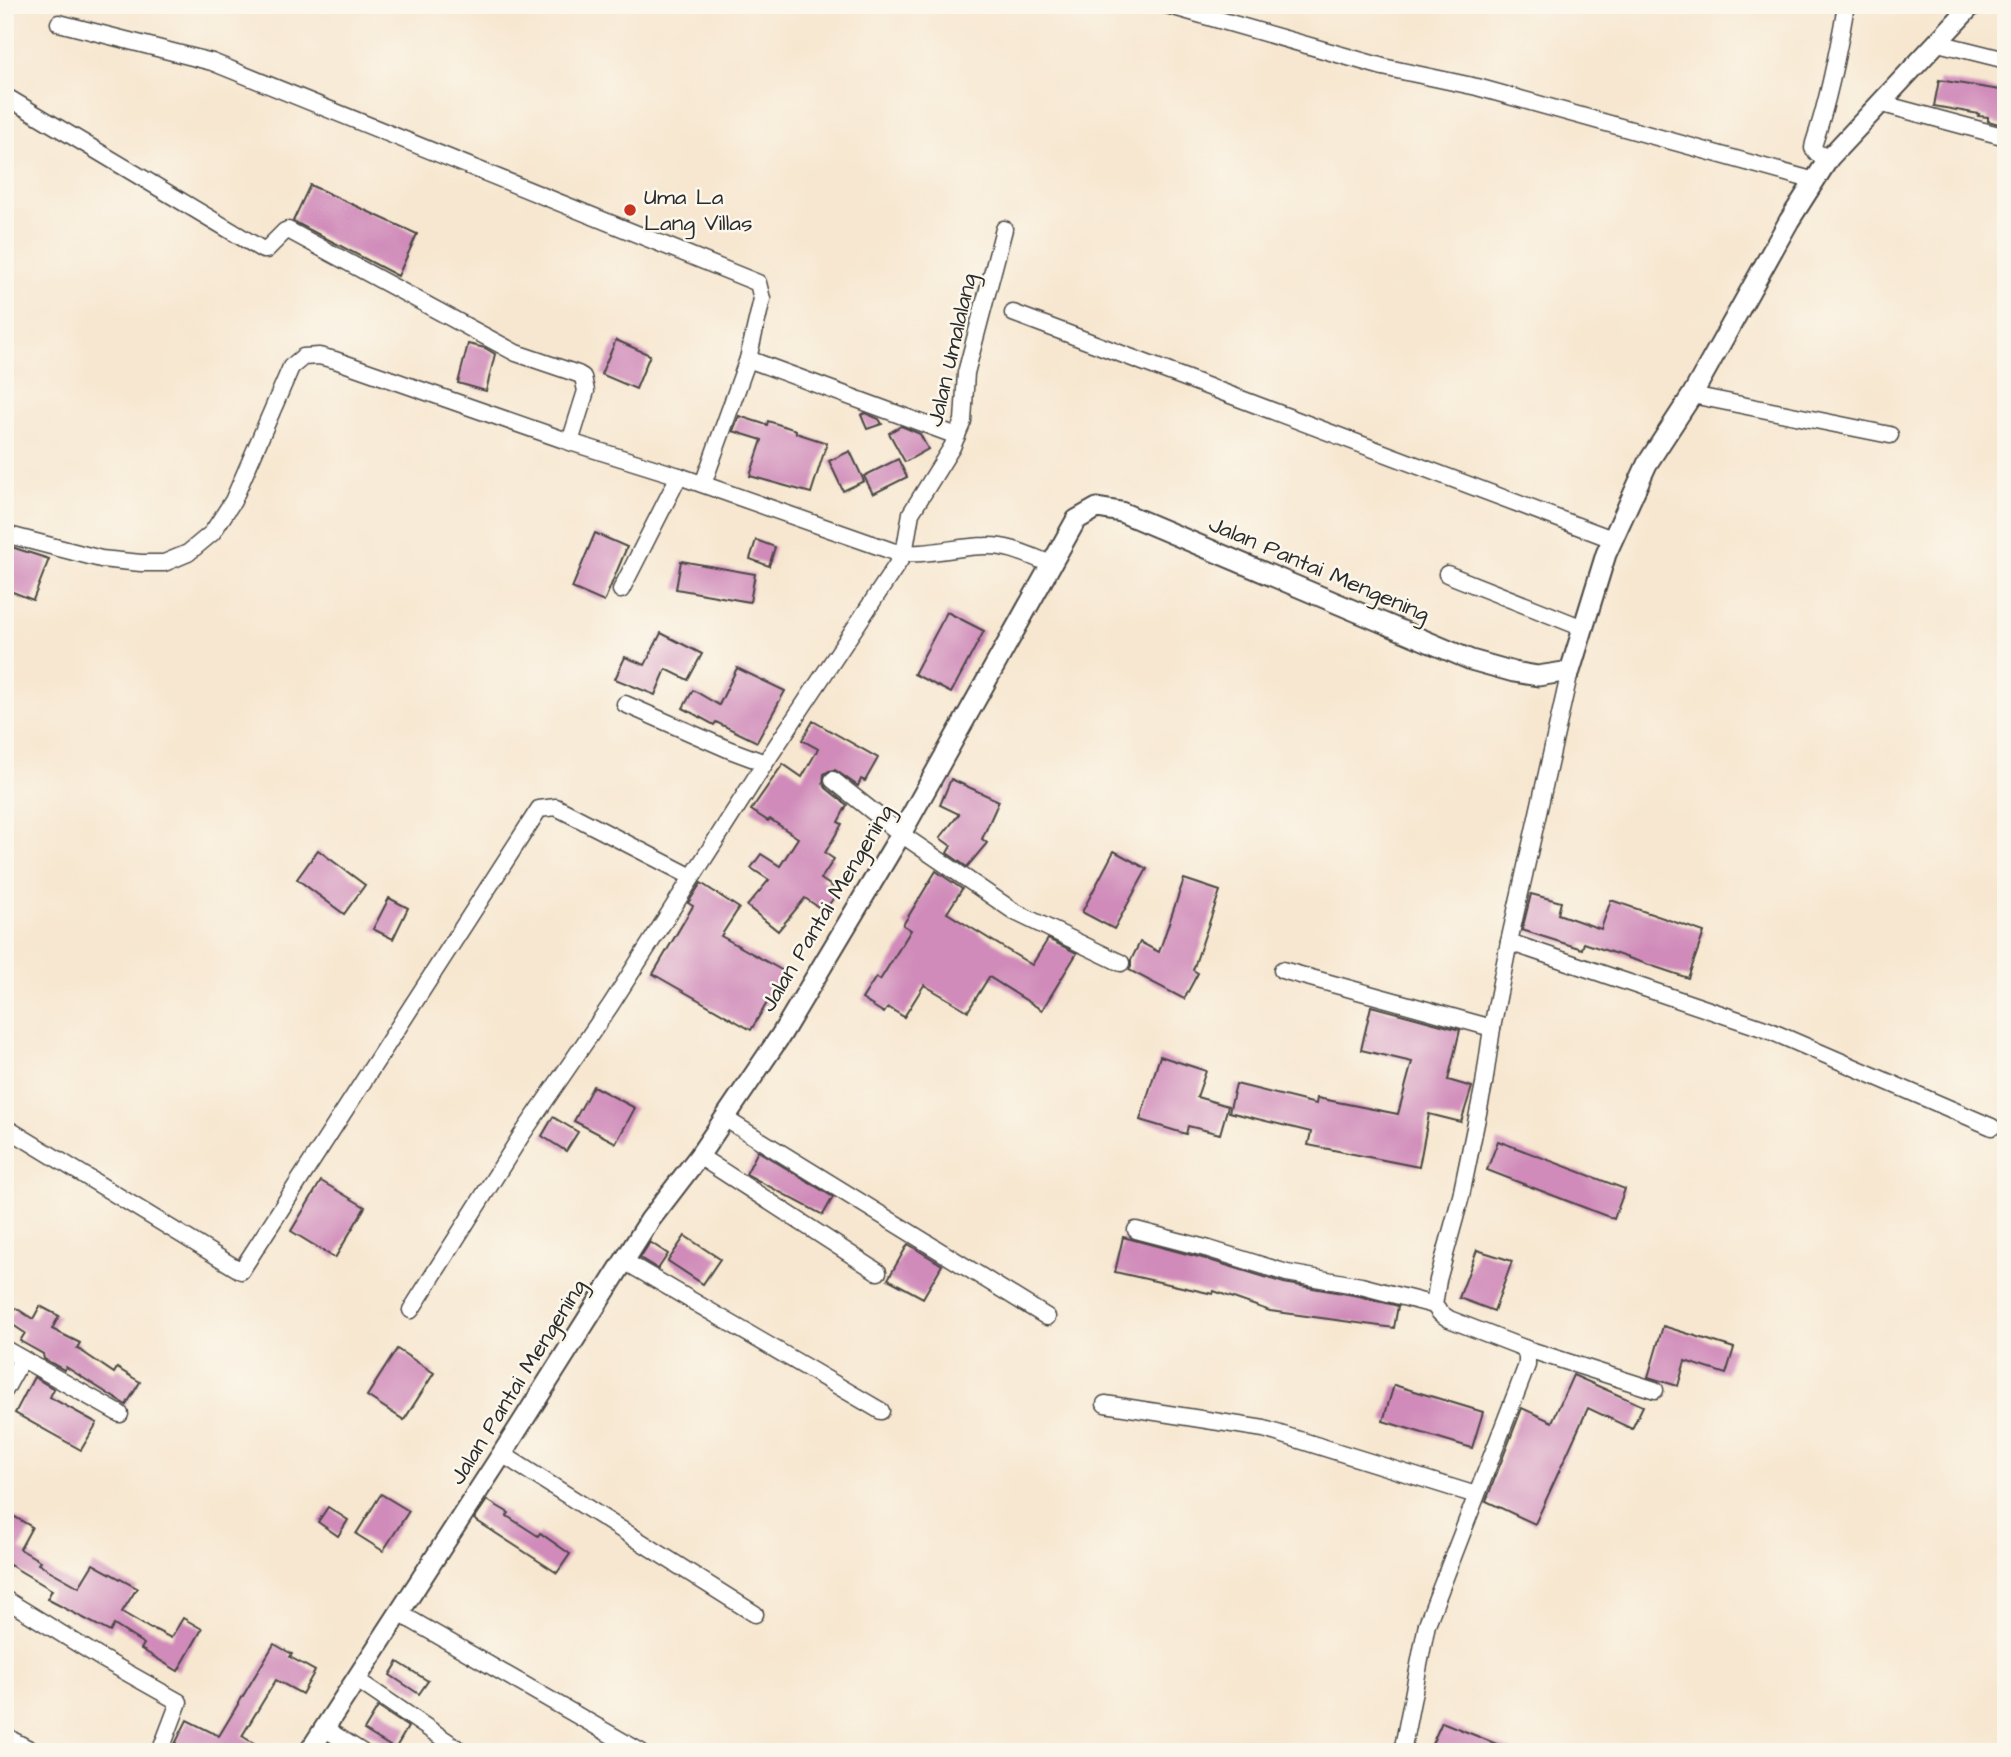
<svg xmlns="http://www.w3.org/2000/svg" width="2011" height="1757" viewBox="0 0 2011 1757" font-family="'Architects Daughter',sans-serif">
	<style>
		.building { fill: #d08bba }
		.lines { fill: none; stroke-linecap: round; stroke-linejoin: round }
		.minor-casing { stroke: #4a4744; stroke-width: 19 }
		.tertiary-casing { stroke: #4a4744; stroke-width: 23 }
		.minor { stroke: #fff; stroke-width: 16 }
		.tertiary { stroke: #fff; stroke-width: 19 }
		.poi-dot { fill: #c8321e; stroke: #fbf7ec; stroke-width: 2.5 }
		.labels { text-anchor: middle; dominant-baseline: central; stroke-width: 5; stroke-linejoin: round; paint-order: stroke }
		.poi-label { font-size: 23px; fill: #2b2b2b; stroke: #fbf7ec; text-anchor: start }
		.street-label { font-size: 23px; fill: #2b2b2b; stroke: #fbf7ec }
	</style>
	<rect width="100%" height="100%" fill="#fbf7ec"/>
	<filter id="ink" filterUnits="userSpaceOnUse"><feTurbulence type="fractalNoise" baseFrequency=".0143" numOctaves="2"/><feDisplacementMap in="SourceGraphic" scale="14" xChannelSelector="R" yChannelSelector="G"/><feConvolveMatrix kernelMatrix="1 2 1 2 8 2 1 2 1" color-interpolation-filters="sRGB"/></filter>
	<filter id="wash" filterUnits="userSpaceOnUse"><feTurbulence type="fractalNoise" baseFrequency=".00686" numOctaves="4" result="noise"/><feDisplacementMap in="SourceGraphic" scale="28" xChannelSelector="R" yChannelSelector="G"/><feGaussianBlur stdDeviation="1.57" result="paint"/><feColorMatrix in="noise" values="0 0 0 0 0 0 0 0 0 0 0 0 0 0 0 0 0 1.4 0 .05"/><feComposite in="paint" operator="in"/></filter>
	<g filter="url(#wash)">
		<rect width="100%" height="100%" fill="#f7e7d0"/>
		<g id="blocks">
			<g class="building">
				<polygon points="1939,80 2006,91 2006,126 1988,121 1988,117 1978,116 1979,114 1934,106"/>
				<polygon points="310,185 417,234 398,276 293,221"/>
				<polygon points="616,340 650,355 636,389 601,374"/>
				<polygon points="468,344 485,348 495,354 486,391 458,383"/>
				<polygon points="865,413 879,419 882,424 867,429 861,415"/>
				<polygon points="739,416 767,425 768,421 796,430 796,433 827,443 811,493 750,476 762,440 733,431"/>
				<polygon points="901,426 920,434 928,449 905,462 889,433"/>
				<polygon points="850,451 864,481 843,491 829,461"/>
				<polygon points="898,459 907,477 873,494 864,476"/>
				<polygon points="595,533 627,547 604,602 572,588"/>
				<polygon points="756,540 775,547 769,566 750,559"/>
				<polygon points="5,545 49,559 33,600 5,589"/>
				<polygon points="681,561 755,574 750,602 676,589"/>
				<polygon points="947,612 984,631 951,693 914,674"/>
				<polygon points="661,633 702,654 688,680 666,669 655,695 615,679 625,657 645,665"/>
				<polygon points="737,668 785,691 757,742 716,722 714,725 683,708 693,690 719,705"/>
				<polygon points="813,721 878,758 865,781 861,779 858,786 835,770 829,771 824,774 823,783 826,788 847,805 838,822 842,824 825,853 834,859 821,879 839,891 824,911 805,898 778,931 747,906 769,880 751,868 761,854 780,866 798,838 770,819 768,821 751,810 783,764 802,777 818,749 802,740"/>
				<polygon points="951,779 999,801 982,839 987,843 967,867 947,853 951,846 940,838 959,814 940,805"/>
				<polygon points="318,850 365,885 344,914 297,879"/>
				<polygon points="1114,851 1147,869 1114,929 1082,912"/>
				<polygon points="936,871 962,889 947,913 1032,965 1048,939 1077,953 1042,1010 989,977 968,1011 924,985 904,1017 888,1007 884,1013 862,999 876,977 880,980 911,930 903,925"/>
				<polygon points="1184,879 1220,891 1193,970 1198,973 1184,999 1129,970 1131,967 1131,960 1140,942 1159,952"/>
				<polygon points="701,883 739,908 721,936 785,972 751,1030 653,974 693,906 688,903"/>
				<polygon points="1531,894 1561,902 1558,914 1601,929 1611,900 1704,932 1688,978 1584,943 1582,949 1522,930"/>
				<polygon points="389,898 408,908 393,939 373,929"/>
				<polygon points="1371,1006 1460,1030 1448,1080 1472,1087 1461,1122 1429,1114 1419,1167 1308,1145 1311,1132 1229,1112 1236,1084 1316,1104 1317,1098 1398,1114 1412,1062 1361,1050"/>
				<polygon points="1160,1056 1206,1071 1197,1097 1228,1106 1220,1134 1188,1126 1186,1134 1140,1120"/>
				<polygon points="593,1086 635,1108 616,1143 574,1121"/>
				<polygon points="553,1117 578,1132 566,1151 542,1136"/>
				<polygon points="1498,1141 1625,1189 1614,1219 1487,1170"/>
				<polygon points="758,1151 833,1197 823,1215 746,1174"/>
				<polygon points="321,1181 365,1207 335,1258 291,1231"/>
				<polygon points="685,1236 720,1259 703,1284 668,1261"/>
				<polygon points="1123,1237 1206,1259 1284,1283 1359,1296 1398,1306 1394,1328 1270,1311 1214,1291 1213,1294 1115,1272"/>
				<polygon points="650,1242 668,1254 658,1269 640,1258"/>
				<polygon points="908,1244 942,1265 923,1298 888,1279"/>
				<polygon points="1477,1250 1512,1261 1494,1311 1459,1298"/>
				<polygon points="40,1306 59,1316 52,1329 80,1343 77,1348 114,1373 117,1368 140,1382 126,1405 66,1367 64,1370 44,1359 43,1354 20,1341 25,1333 7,1321 16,1308 33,1319"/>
				<polygon points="1663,1326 1734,1348 1726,1374 1685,1361 1678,1386 1648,1377"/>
				<polygon points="397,1349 434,1373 404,1420 367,1396"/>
				<polygon points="1573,1375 1643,1406 1632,1429 1588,1408 1535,1524 1486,1501 1522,1408 1552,1422"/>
				<polygon points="34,1377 54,1389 50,1397 97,1423 81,1450 15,1413"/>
				<polygon points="1394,1385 1483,1412 1472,1448 1383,1421"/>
				<polygon points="381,1494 409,1511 383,1551 356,1534"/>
				<polygon points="487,1500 509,1513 507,1516 538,1536 540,1533 570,1554 557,1573 474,1519"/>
				<polygon points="328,1507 348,1520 338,1536 318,1522"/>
				<polygon points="5,1514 12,1518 13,1516 32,1527 20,1549 40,1561 38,1564 79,1587 93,1564 137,1588 122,1612 151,1629 152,1628 171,1638 183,1618 202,1629 178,1671 141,1649 144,1644 114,1625 110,1632 47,1599 52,1590 10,1565 5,1573"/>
				<polygon points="274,1644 292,1654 290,1657 315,1671 302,1694 276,1680 242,1736 269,1752 171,1752 187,1720 219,1736"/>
				<polygon points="398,1662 428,1681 419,1694 390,1675"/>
				<polygon points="378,1707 408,1727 395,1749 364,1730"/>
				<polygon points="1442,1722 1514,1751 1514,1752 1451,1752 1432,1744"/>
			</g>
		</g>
	</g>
	<g filter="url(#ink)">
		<use href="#blocks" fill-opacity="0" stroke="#4a4744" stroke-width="2"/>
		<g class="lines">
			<g class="minor-casing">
				<g id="minor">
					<polyline points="1167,5 1383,67 1477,87 1815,181"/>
					<polyline points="59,23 212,62 758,283 762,299 748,359 703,484"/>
					<polyline points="1938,43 2006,60"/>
					<polyline points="5,96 263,250 266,250 285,231 288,230 516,353 578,374 583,377 586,391 570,442"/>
					<polyline points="1879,103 2006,137"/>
					<path d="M 1829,158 L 1817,153 L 1813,148 L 1814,143 C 1829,98 1838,53 1846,5"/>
					<polyline points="1013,313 1612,539"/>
					<polyline points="748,359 957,436"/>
					<polyline points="1692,395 1890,435"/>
					<path d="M 5,534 L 101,559 L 141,563 L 164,563 L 188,553 L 212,533 L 233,501 L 291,367 L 303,357 L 319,356 L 335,360 L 570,442 L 679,476 L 892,551 C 922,558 956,546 986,546 C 1009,545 1030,556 1051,564"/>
					<polyline points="1447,574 1583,628"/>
					<polyline points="621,590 679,476"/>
					<polyline points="625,704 730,750 765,763"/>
					<polyline points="833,780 901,834 1015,912 1121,963"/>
					<polyline points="1509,942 1768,1030 1992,1127"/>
					<polyline points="1282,970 1492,1028"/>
					<polyline points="724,1118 1047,1317"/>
					<polyline points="5,1127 241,1271 539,809 556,807 692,877"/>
					<polyline points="699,1156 878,1272"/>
					<polyline points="1136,1230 1209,1249 1287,1273 1361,1286 1434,1305"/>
					<polyline points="624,1261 881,1411"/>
					<polyline points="411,1310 521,1136 610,1006 765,763 904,554 911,513 952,447 963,421 966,373 1004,229"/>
					<polyline points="1524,1348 1655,1390"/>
					<polyline points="5,1349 120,1414"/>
					<polyline points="5,1390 22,1359"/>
					<polyline points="1105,1404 1264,1429 1476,1495"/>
					<polyline points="502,1454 755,1614"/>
					<polyline points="5,1599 101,1658 179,1702 160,1752"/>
					<polyline points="399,1613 641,1752"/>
					<polyline points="357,1680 463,1752"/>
					<polyline points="324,1728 362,1752"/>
					<polyline points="5,1734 12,1740 35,1752"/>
					<polyline points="1402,1752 1427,1624 1527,1365 1527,1356 1524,1348 1449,1319 1440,1313 1434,1305 1438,1280 1461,1196 1484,1084 1492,1028 1509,942 1570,671"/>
				</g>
			</g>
			<g class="tertiary-casing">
				<polyline id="tertiary" points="309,1752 502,1454 650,1220 699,1156 781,1035 901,834 1076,520 1097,508 1121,512 1471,660 1514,672 1538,676 1570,671 1606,554 1647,464 1692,395 1789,221 1829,158 1972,5"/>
			</g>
			<use href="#minor" class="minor"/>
			<use href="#tertiary" class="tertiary"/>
		</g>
	</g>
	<circle class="poi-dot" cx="630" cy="210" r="7"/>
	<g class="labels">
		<g class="poi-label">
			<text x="644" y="197">Uma La<tspan x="644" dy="26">Lang Villas</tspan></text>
		</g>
		<g class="street-label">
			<text transform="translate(952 350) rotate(-77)">Jalan Umalalang</text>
			<text transform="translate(1319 569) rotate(23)">Jalan Pantai Mengening</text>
			<text transform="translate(827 908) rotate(-59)">Jalan Pantai Mengening</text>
			<text transform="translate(518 1382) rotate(-58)">Jalan Pantai Mengening</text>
		</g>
	</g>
	<rect width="2011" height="1757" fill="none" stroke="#fbf7ec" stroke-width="28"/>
</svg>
